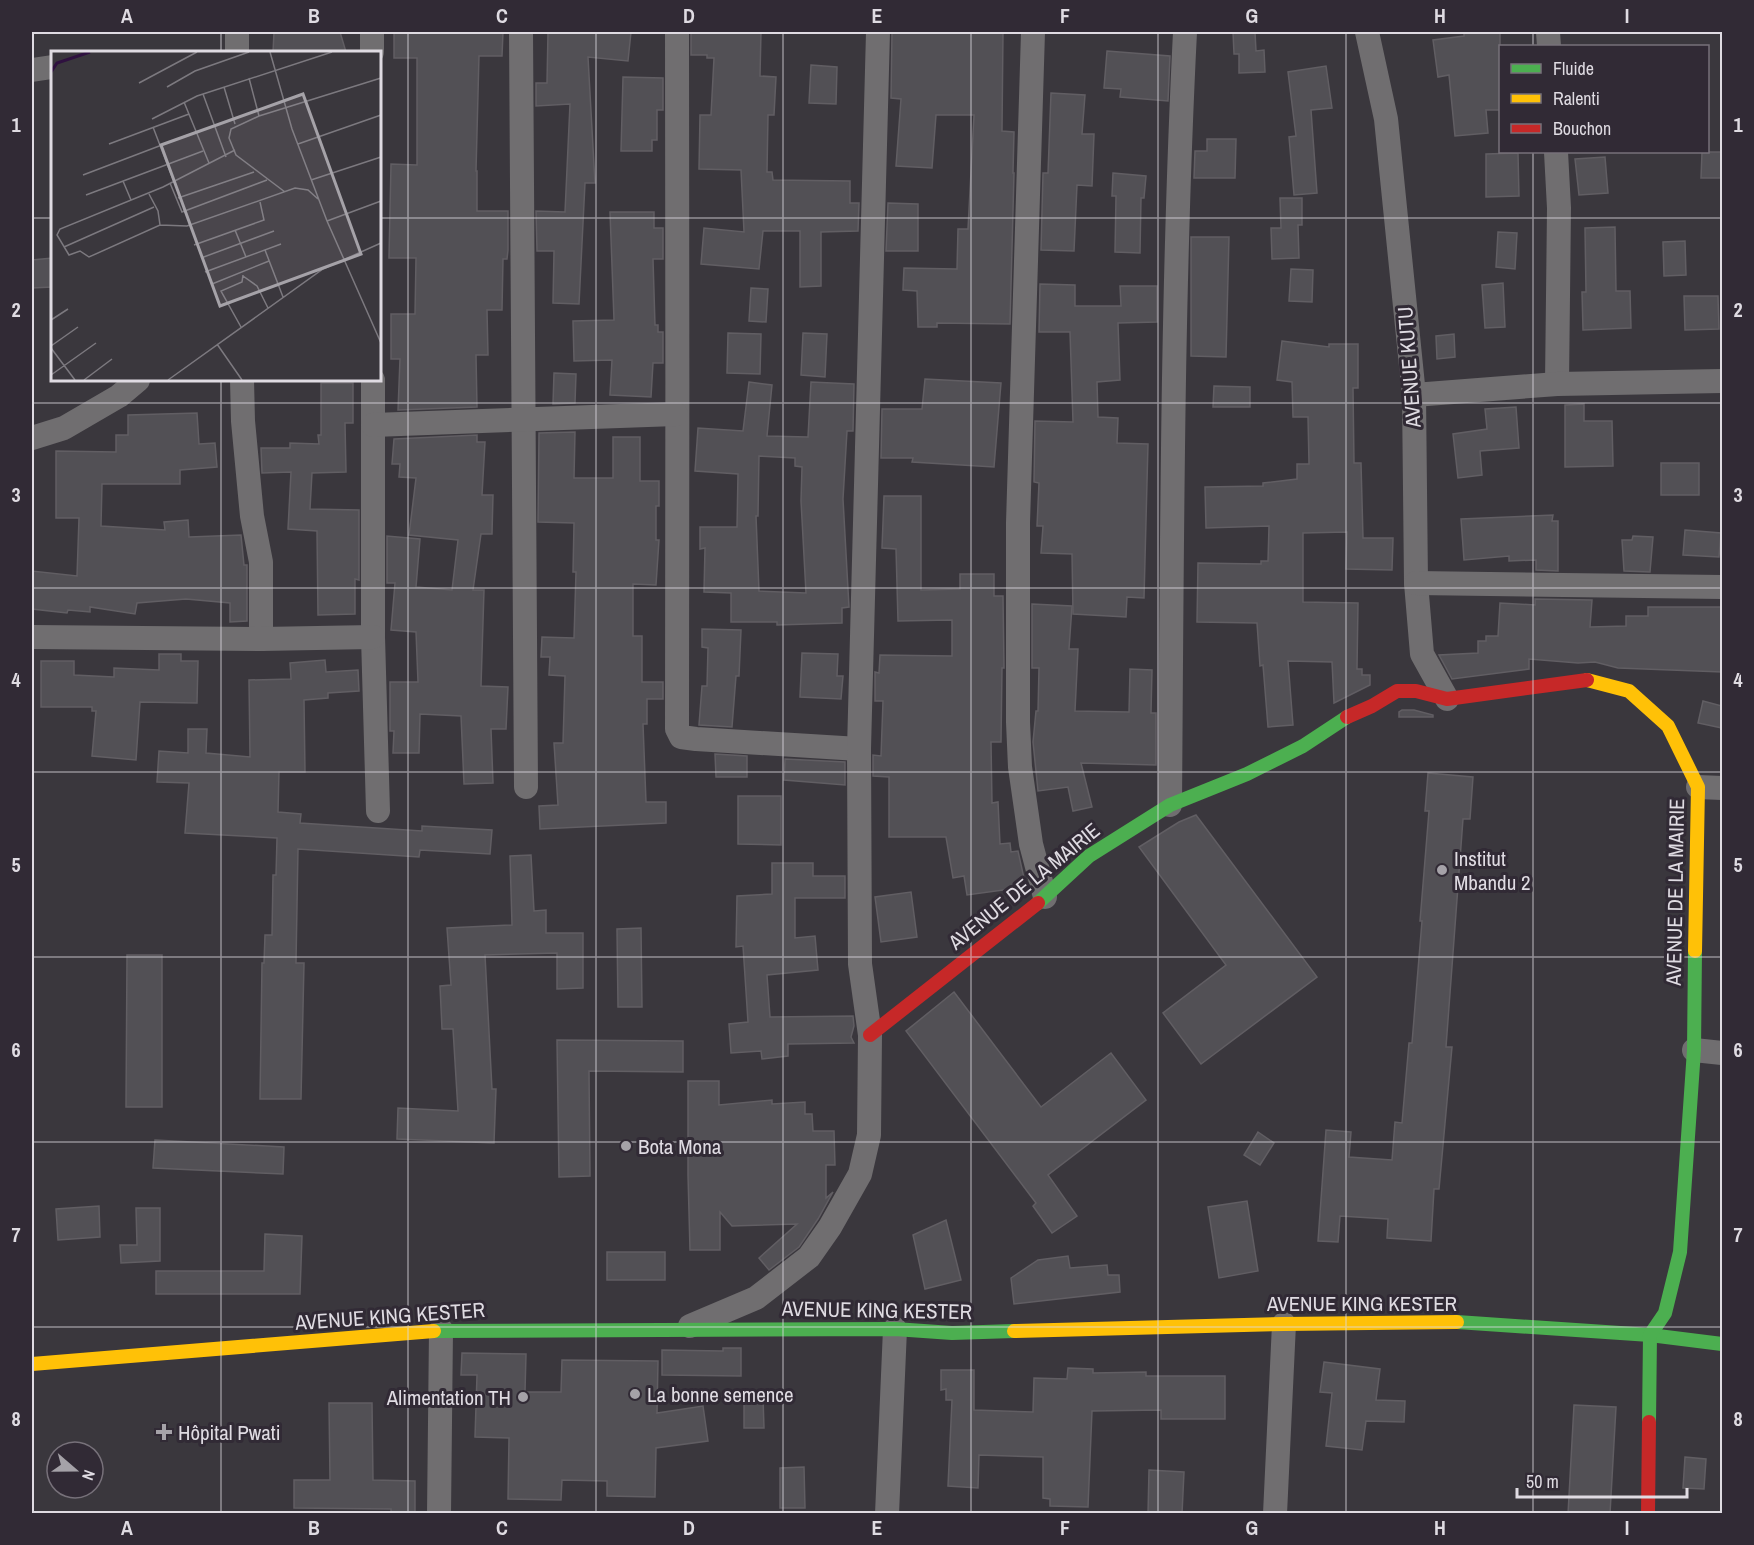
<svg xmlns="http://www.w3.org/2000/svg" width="1754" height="1545" viewBox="0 0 1754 1545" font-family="'Archivo Narrow',sans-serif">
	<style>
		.building { fill: #525055; stroke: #615e63; stroke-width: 1.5; fill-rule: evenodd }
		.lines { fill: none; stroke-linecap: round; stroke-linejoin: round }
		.street { stroke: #706e70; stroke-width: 24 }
		.fast { stroke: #4caf50; stroke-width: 14 }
		.slow { stroke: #ffc107; stroke-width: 14 }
		.jam { stroke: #c62828; stroke-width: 14 }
		.grid { fill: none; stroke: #dfdbe2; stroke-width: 1.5; stroke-opacity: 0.55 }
		.poi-dot { fill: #a5a2a8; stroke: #312a35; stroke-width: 2 }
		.labels { text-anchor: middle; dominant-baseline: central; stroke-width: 6; stroke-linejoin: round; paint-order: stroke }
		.street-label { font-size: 21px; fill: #dfdbe2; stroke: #312a35 }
		.poi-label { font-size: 21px; fill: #dfdbe2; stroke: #312a35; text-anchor: start }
		.inset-river { fill: none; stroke: #2f1140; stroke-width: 3 }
		.inset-road { fill: none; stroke: #7c797f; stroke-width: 1.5 }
		.view { fill: #a5a2a8; fill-opacity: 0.15; stroke: #a5a2a8; stroke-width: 3 }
		.inset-edge { fill: none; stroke: #dfdbe2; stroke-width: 3 }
		.neatline { fill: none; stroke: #dfdbe2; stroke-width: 2 }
		.grid-label { font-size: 20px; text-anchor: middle; font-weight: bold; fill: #dfdbe2 }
	</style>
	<rect width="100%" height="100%" fill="#3a373d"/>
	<g class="building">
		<polygon points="274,32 340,32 346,52 273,52"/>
		<polygon points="394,32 503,32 502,56 479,56 476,171 477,171 477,211 508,211 508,250 507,259 503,259 502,310 487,310 488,355 476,355 477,407 398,410 400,359 391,359 391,314 415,314 416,258 389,258 391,164 417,165 417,58 394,58"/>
		<polygon points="548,32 631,32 628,61 588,57 595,183 585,183 579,304 553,303 554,251 537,251 536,211 565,212 570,104 536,106 536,83 547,83"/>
		<polygon points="691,32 761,32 760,76 776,77 774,115 768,115 767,172 772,172 773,180 850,181 850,203 859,203 858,231 821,232 821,286 800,287 800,231 763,231 759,269 701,264 704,228 744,232 741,170 699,169 700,115 711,115 714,58 707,58 707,55 691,55"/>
		<polygon points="892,32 1003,32 1002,131 1014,132 1013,173 1014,173 1010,324 937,323 937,327 918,327 917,291 903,290 904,268 957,269 958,229 968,229 974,115 936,115 932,168 896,166 901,99 891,98"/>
		<polygon points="1233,32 1255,32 1256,51 1264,50 1265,72 1239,73 1239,54 1234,54"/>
		<polygon points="1464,32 1500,32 1500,110 1486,110 1488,133 1455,136 1449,75 1438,77 1433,40 1464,36"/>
		<polygon points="1107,51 1170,56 1168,101 1120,97 1121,89 1104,88"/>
		<polygon points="811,65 837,67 836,104 809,103"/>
		<polygon points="1326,66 1332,108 1311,110 1317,193 1294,195 1289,137 1296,136 1288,72"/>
		<polygon points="623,77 663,78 663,110 657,110 657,140 652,140 652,151 621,151"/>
		<polygon points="1051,93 1085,95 1082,134 1094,134 1092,186 1077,185 1074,251 1041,250 1043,173 1048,173"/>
		<polygon points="1207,139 1236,139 1235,178 1194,178 1195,151 1207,151"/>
		<polygon points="1702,152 1722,152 1722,178 1701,178"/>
		<polygon points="1518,153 1519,196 1486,197 1486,154"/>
		<polygon points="1605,157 1608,193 1579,195 1575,159"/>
		<polygon points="1113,173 1146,176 1144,198 1141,198 1140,253 1115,252 1116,196 1112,196"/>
		<polygon points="1280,198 1302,198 1302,225 1298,225 1299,258 1272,259 1271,228 1281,228"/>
		<polygon points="888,203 918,204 918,251 886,251"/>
		<polygon points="610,212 654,212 654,228 663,228 663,259 653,259 655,325 658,325 658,332 663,332 663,363 653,363 651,397 610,395 612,360 574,361 573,321 614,320"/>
		<polygon points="1615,227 1616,291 1630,291 1631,328 1583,330 1582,292 1586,292 1585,228"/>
		<polygon points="1498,232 1517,233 1515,269 1496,267"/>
		<polygon points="1191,237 1229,237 1226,357 1191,356"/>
		<polygon points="1685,241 1686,275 1664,276 1663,242"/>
		<polygon points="52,258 52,287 32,288 32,260"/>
		<polygon points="1291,269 1313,270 1312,302 1289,301"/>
		<polygon points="1503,283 1505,327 1485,328 1482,285"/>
		<polygon points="1040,284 1075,285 1075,306 1121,306 1120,286 1157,286 1157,322 1118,323 1120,380 1097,382 1098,417 1118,418 1117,443 1148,444 1144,598 1127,597 1126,617 1073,614 1072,554 1041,553 1043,526 1037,526 1039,483 1034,482 1035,421 1073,422 1070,332 1039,332"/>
		<polygon points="751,288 768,289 766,322 749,321"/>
		<polygon points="1684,296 1718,296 1719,329 1685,330"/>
		<polygon points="728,333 761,334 760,374 727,373"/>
		<polygon points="803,333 827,334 825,377 801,375"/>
		<polygon points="1454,334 1455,357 1437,359 1436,336"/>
		<polygon points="1282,341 1329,347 1329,344 1358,344 1358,388 1353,388 1354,463 1361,463 1363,538 1393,538 1392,570 1346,569 1347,532 1303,533 1303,602 1358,603 1357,669 1362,669 1362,675 1370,675 1370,685 1334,703 1332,662 1288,661 1293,725 1268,727 1263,665 1260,666 1257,623 1197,622 1198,563 1261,564 1261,561 1268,561 1269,526 1206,528 1205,487 1263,486 1263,483 1297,479 1297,464 1309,464 1308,417 1293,417 1292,382 1277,380"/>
		<polygon points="554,373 576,374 575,403 553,404"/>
		<polygon points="925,379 1001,383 994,467 912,462 913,458 881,458 882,409 922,409"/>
		<path d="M 749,382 L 772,385 L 767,436 L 808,437 L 811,382 L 854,384 L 853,431 L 847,431 L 843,499 L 849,607 L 842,608 L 842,623 L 777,625 L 777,622 L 731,622 L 731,593 L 704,592 L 705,548 L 700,549 L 700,527 L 737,527 L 738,474 L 695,471 L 698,428 L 743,431 ZM 759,456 L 795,458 L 795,466 L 802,467 L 801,501 L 806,593 L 759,591 L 756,516 L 758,516 Z"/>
		<polygon points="321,383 353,383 353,423 345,423 346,472 312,473 310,509 359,510 359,580 355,579 355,614 318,615 317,531 288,529 291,472 262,473 261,448 290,448 290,443 319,444 318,435 321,435"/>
		<polygon points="1214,386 1250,387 1250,407 1213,407"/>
		<polygon points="1584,404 1584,421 1612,421 1613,466 1565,467 1565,405"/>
		<polygon points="1516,407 1519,448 1480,451 1482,475 1458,478 1453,434 1487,429 1485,409"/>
		<polygon points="197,413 199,444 215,443 217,467 180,470 180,484 102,484 101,526 165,530 164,522 188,520 189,537 241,535 244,565 247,565 247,621 230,622 230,603 186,599 137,603 135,614 90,607 90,612 68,610 67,613 32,609 32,571 77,576 79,518 56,518 56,451 116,452 116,435 128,435 128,415"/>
		<polygon points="575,432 574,478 613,478 613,437 640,437 640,481 659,481 659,506 656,506 656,540 659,540 656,585 633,584 633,636 642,636 642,682 663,682 663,699 647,699 647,724 643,724 646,802 666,802 666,823 540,829 539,806 558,805 554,743 563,743 565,676 549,675 550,657 541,657 542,637 574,638 576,572 573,572 574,523 538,522 539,433"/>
		<polygon points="477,435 477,442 485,442 482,495 493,495 492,534 481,534 473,590 484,590 481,686 508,687 506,729 491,729 493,783 464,784 461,716 420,714 419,753 393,753 394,731 390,731 390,682 418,682 416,632 391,630 395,583 387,583 387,536 420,539 416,587 452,590 458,540 409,535 416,478 399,477 400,464 392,464 394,439"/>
		<rect x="1661" y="463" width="38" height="32"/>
		<polygon points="884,496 921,496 921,590 960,589 960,574 994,574 994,596 1003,596 1004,668 1002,668 1001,742 991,742 992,803 998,802 1000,844 1010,843 1011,852 1018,851 1026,887 967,895 964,876 953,878 946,837 889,837 889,777 873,776 873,755 881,756 883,701 875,701 875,672 879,673 880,655 952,656 952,620 898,621 896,549 882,548"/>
		<polygon points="1553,515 1552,521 1558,521 1558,571 1536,570 1536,560 1509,561 1509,556 1464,560 1461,519"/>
		<polygon points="1685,530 1721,533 1719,557 1683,555"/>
		<polygon points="1633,536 1653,537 1650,572 1624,571 1622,540 1632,540"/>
		<polygon points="1535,599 1592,600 1590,627 1626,626 1626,616 1648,616 1648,607 1722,607 1722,672 1618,668 1595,662 1578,663 1529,659 1529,669 1452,679 1439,655 1478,653 1478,641 1486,641 1486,636 1498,636 1500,603 1535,605"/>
		<polygon points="1032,604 1072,606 1069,649 1078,649 1075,711 1129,712 1130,669 1152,670 1151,713 1156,713 1156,765 1081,763 1092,807 1073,811 1068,787 1038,791 1033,742 1036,711 1038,711 1039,668 1032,668"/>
		<polygon points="702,629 741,630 739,676 736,676 732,727 699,725 702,686 707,686 708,648 702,647"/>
		<polygon points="802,653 838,654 837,676 843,676 841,699 800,697"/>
		<polygon points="159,654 181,654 181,661 198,661 197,703 140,702 136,760 92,756 96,711 92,711 92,707 41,707 41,661 74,661 74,675 114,677 114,668 159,670"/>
		<polygon points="325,660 326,672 358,670 359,691 328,693 328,698 304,700 305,772 279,772 278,812 301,814 300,823 422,831 422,826 492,830 490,854 420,850 419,857 298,849 296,963 304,963 301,1099 260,1099 262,963 264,963 265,935 272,935 273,875 276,875 277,838 185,833 189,783 157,782 159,751 188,753 188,729 207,729 206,753 250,757 249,680 291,679 290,663"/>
		<polygon points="1703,701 1722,706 1722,728 1698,723"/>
		<polygon points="1402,710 1414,710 1433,715 1433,717 1399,717 1399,712"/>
		<polygon points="715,754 747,756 747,777 716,777"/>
		<polygon points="785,759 845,762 845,785 784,780"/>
		<polygon points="1428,773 1473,777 1470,819 1463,819 1446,1047 1452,1047 1439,1189 1434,1189 1431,1241 1387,1238 1388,1219 1340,1216 1338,1242 1318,1241 1326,1130 1351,1132 1349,1157 1392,1160 1395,1122 1402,1123 1409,1043 1412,1043 1422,921 1420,921 1429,811 1425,811"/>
		<polygon points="738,796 781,796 781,845 738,844"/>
		<polygon points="1196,815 1317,977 1201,1064 1163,1013 1226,965 1139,847 1179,822"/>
		<polygon points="531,855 534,911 546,910 546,933 583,933 583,988 557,989 557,953 485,955 492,1089 496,1089 494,1143 397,1139 398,1108 458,1111 453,1029 442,1029 440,986 451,985 447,928 512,925 510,856"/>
		<polygon points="772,863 813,863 813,876 845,876 845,898 795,898 795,938 815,936 818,970 767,975 770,1017 853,1016 854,1026 851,1037 854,1043 788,1044 788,1056 762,1059 761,1051 731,1053 729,1024 748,1022 743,946 736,947 737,896 772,894"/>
		<polygon points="911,892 917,937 881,942 875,897"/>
		<polygon points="641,928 642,1007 618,1007 617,929"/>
		<polygon points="127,955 162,955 162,1107 126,1107"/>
		<polygon points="954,992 1041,1107 1111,1053 1146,1100 1048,1175 1077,1216 1052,1233 1033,1206 1036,1203 906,1031"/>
		<polygon points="557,1040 683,1041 683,1072 589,1071 590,1176 559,1177"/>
		<polygon points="688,1081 719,1081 719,1105 772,1100 772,1104 805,1102 805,1114 812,1114 813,1131 834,1131 835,1165 826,1165 826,1198 833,1192 818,1219 799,1247 769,1270 759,1258 797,1224 732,1226 720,1212 720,1250 690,1250 688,1175"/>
		<polygon points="1258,1132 1274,1143 1260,1165 1244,1155"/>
		<polygon points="155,1140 284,1147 283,1174 153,1168"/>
		<polygon points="1247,1201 1258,1271 1219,1278 1208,1207"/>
		<polygon points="99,1206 100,1237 58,1240 56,1209"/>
		<polygon points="136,1208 160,1208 160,1261 121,1263 120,1245 137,1245"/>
		<polygon points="946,1220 961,1280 925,1289 913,1235"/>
		<polygon points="265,1234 302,1236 300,1294 156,1294 156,1271 264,1271"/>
		<rect x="607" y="1252" width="58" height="28"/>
		<polygon points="1068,1256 1070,1268 1107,1265 1108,1275 1119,1275 1120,1292 1014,1304 1011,1278 1038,1260"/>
		<polygon points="723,1348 741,1348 741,1376 662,1375 662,1350 723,1351"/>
		<polygon points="462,1353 526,1354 525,1392 561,1392 562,1360 658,1361 657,1413 703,1406 708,1441 656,1448 655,1497 607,1496 607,1481 562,1480 561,1500 508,1499 509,1438 475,1437 477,1375 461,1375"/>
		<polygon points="1324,1362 1380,1369 1376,1400 1405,1401 1404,1422 1366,1421 1362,1450 1326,1446 1332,1393 1320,1392"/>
		<polygon points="1068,1368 1093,1369 1093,1373 1146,1372 1146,1376 1225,1376 1225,1419 1161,1419 1161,1410 1092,1411 1088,1507 1050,1506 1050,1499 1043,1498 1043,1457 979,1455 978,1488 948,1486 952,1400 946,1400 946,1389 941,1390 941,1370 974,1370 974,1410 1033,1412 1034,1378 1067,1379"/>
		<polygon points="763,1397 764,1428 744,1428 744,1400"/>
		<polygon points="329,1403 372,1403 373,1480 415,1481 415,1514 391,1514 391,1509 294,1508 294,1480 330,1480"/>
		<polygon points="1574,1405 1616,1407 1610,1514 1568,1514"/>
		<polygon points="1685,1457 1706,1459 1704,1489 1683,1488"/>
		<polygon points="804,1467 805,1508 780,1508 780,1468"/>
		<polygon points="1149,1470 1184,1472 1182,1514 1148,1514"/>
	</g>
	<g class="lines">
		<g class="street">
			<polyline points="237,32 237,52"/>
			<polyline points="372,32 372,52"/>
			<polyline points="521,32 526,787"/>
			<path d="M 677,32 C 679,264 676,497 677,729 L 681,737 L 696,739 L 859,749"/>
			<polyline points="1033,32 1018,523 1018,722 1020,767 1031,844 1045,897"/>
			<polyline points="1367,32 1386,119 1414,395 1416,583 1422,654 1447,699"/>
			<polyline points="1548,32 1549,46"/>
			<polyline points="32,70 52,67"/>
			<polyline points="1556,152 1559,208 1557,384"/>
			<polyline points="242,380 243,421 252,516 261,562 261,639"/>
			<polyline points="373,380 373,637 378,811"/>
			<polyline points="1414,395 1557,384 1722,381"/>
			<polyline points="373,425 676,414"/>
			<polyline points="32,438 64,428 119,396 138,380"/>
			<polyline points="1416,583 1722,587"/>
			<polyline points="32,637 261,639 373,637"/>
			<polyline points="1698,787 1722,788"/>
			<path d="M 1170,805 C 1172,547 1172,289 1185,32"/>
			<polyline points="1694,1050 1722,1053"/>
			<polyline points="690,1326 756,1298 809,1257 830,1227 860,1174 869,1135 870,1035 860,964 859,749 878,32"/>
			<polyline points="439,1514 441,1330"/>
			<polyline points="887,1514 895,1329"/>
			<polyline points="1275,1514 1284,1324"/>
		</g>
		<g class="fast">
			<polyline points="1038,903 1089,856 1170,805 1247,774 1303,746 1347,717"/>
			<polyline points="1457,1322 1650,1335 1722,1344"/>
			<polyline points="434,1331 895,1329 952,1333 1014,1331"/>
			<polyline points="1649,1422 1650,1335 1665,1313 1680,1252 1694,1050 1695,951"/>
		</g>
		<g class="slow">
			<polyline points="1587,680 1629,691 1668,726 1698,787 1695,951"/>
			<polyline points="1014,1331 1284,1324 1457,1322"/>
			<polyline points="32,1364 434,1331"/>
		</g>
		<g class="jam">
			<polyline points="1347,717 1372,706 1397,691 1416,691 1447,699 1587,680"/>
			<polyline points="870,1035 1038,903"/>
			<polyline points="1648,1514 1649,1422"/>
		</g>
	</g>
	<path class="grid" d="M 221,32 L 221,52M 408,32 L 408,1514M 596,32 L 596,1514M 783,32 L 783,1514M 971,32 L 971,1514M 1158,32 L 1158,1514M 1346,32 L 1346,1514M 1533,32 L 1533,46M 1533,152 L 1533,1514M 32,218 L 52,218M 380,218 L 1722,218M 221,380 L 221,1514M 32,403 L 1722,403M 32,588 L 1722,588M 32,772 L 1722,772M 32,957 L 1722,957M 32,1142 L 1722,1142M 32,1327 L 1722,1327"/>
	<g class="poi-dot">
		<circle cx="1442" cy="870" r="6"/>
		<circle cx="626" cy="1146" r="6"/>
		<circle cx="635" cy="1394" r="6"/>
		<circle cx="523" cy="1397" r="6"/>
		<path d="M161 1423h6v6h6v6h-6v6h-6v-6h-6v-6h6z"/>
	</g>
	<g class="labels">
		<g class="street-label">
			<text transform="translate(1409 367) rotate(-94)">AVENUE KUTU</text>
			<text transform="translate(1024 886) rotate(-39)">AVENUE DE LA MAIRIE</text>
			<text transform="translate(1675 892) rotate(-89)">AVENUE DE LA MAIRIE</text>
			<text x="1362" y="1303">AVENUE KING KESTER</text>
			<text transform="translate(877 1310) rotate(1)">AVENUE KING KESTER</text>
			<text transform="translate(390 1316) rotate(-4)">AVENUE KING KESTER</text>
		</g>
		<g class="poi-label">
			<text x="1454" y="858">Institut<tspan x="1454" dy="24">Mbandu 2</tspan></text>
			<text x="638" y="1146">Bota Mona</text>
			<text x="647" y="1394">La bonne semence</text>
			<text x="511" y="1397" text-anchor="end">Alimentation TH</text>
			<text x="178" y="1432">Hôpital Pwati</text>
		</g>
	</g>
	<g transform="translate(51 51)">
		<rect width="330" height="330" fill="#3a373d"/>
		<path class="inset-river" d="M 0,21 L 6,12 L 39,1"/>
		<path class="inset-road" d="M 219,1 L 241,78 L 276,170 L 330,292M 198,27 L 208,65M 88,32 L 146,1M 116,36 L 144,20 L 198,1M 173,36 L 184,73M 152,43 L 175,106M 133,51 L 158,112M 101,68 L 146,45 L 281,1M 102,76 L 123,131M 58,93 L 138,63M 247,93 L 330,64M 184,99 L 112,136 L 9,178 L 6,184 L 18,204 L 29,200 L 38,206 L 109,174 L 136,175 L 244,137 L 257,139 L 267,148M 32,124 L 145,81M 260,129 L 330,106M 72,130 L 80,149M 119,132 L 131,161 L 216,129M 234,141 L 185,104 L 178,87 L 180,78 L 208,65 L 330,27M 98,143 L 107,160 L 109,174M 35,144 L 152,100M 127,147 L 203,121M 276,170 L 330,150M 184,179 L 195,206M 143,194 L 213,169 L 209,151M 13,196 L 103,156M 214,199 L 232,246M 150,207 L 223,180M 154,221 L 230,193M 192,225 L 206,235 L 217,257M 161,233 L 218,210M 0,269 L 17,258M 190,276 L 170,240 L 191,231 L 192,224M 166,293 L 191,329M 0,295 L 27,276M 0,297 L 24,329M 0,324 L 45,292M 33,329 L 61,308M 117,329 L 272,218 L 330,192"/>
		<path class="view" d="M 252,43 L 310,203 L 169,255 L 110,94 Z"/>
		<rect width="330" height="330" class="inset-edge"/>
	</g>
	<rect width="1754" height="1545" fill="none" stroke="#312a35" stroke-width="66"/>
	<rect x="1499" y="45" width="210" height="108" fill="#312a35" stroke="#77717a" stroke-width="1.5"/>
	<rect x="1511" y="64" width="30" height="9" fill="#4caf50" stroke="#77717a" stroke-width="1.5"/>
	<text x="1553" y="75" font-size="18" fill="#dfdbe2">Fluide</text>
	<rect x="1511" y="94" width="30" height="9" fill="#ffc107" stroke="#77717a" stroke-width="1.5"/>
	<text x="1553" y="105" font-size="18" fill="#dfdbe2">Ralenti</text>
	<rect x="1511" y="124" width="30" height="9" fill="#c62828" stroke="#77717a" stroke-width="1.5"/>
	<text x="1553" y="135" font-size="18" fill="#dfdbe2">Bouchon</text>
	<g transform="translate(75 1470) rotate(110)"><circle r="28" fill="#312a35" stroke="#77717a" stroke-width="1.5"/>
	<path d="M0-4.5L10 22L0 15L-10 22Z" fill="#a5a2a8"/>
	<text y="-9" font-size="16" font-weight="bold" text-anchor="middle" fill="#dfdbe2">N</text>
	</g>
	<path d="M1517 1488v9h170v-9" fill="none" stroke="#dfdbe2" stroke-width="3"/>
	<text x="1526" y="1488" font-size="18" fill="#dfdbe2" stroke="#312a35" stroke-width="4.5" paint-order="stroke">50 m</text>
	<rect x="33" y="33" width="1688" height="1479" class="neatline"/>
	<g class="grid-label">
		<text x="127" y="23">A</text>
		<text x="314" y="23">B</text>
		<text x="502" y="23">C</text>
		<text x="689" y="23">D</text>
		<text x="877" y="23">E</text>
		<text x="1065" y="23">F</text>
		<text x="1252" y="23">G</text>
		<text x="1440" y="23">H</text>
		<text x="1627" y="23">I</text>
		<text x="16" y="132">1</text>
		<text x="1738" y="132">1</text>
		<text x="16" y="317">2</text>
		<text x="1738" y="317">2</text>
		<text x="16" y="502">3</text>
		<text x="1738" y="502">3</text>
		<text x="16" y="687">4</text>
		<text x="1738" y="687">4</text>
		<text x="16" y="872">5</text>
		<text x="1738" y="872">5</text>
		<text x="16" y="1057">6</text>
		<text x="1738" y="1057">6</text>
		<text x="16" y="1242">7</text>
		<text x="1738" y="1242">7</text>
		<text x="16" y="1426">8</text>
		<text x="1738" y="1426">8</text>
		<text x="127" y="1535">A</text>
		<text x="314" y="1535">B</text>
		<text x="502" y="1535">C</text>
		<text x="689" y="1535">D</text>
		<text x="877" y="1535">E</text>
		<text x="1065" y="1535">F</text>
		<text x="1252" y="1535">G</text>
		<text x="1440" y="1535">H</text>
		<text x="1627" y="1535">I</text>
	</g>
</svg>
